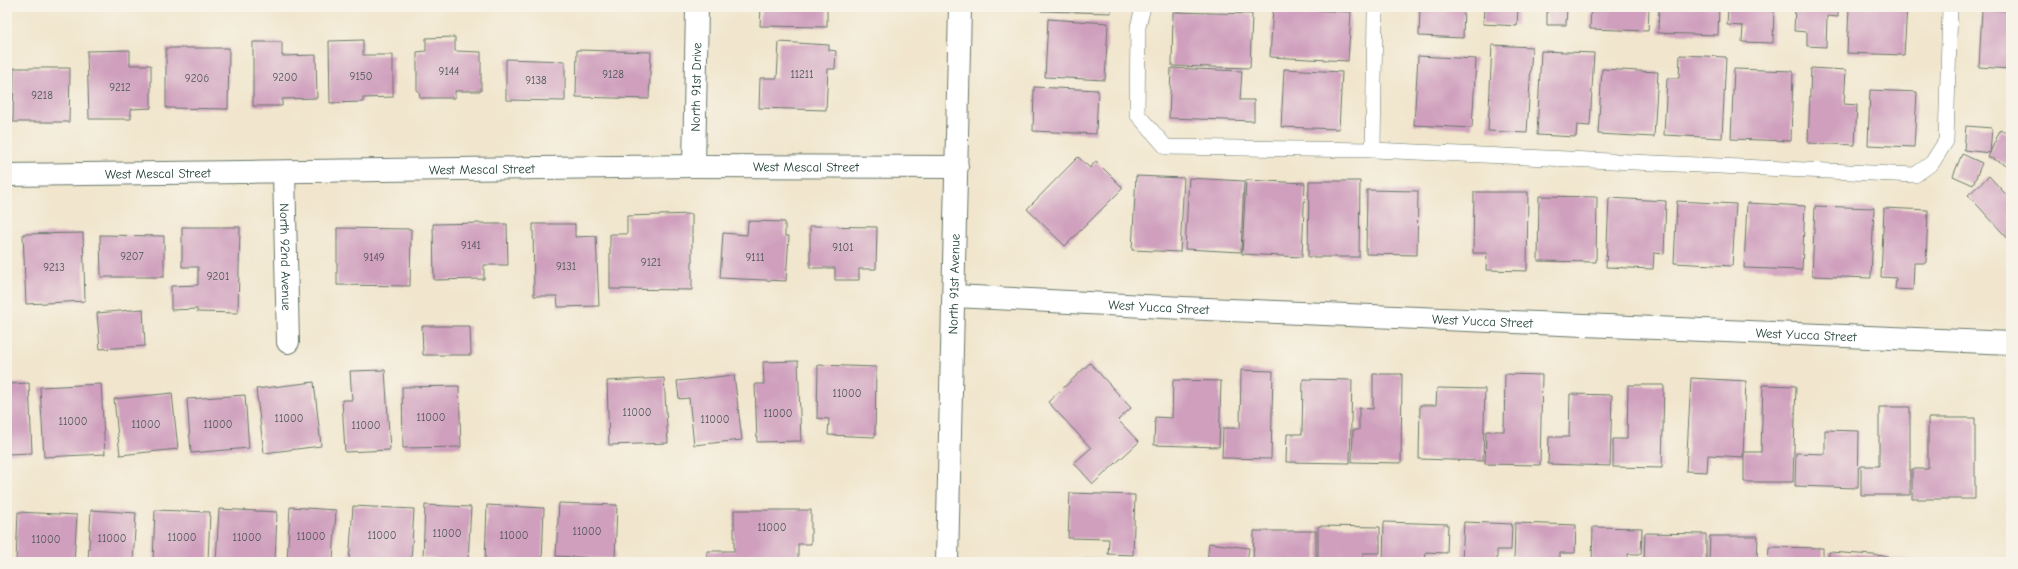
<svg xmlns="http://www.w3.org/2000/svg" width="2018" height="569" viewBox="0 0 2018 569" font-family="'Comic Neue',sans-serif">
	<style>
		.building { fill: #cf9fbd }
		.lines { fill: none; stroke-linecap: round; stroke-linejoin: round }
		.lane-casing { stroke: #68786a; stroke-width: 16 }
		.street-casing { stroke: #68786a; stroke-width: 24 }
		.secondary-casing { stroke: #68786a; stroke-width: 24 }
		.lane { stroke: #fff; stroke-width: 15 }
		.street { stroke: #fff; stroke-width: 22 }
		.secondary { stroke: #fff; stroke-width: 22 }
		.labels { text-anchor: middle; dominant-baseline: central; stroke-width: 3; stroke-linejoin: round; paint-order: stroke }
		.number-label { font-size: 11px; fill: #4b5656 }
		.street-label { font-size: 13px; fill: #1f3d34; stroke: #f7f3e8 }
	</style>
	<rect width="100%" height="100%" fill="#f7f3e8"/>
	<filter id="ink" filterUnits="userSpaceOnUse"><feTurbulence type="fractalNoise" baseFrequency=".025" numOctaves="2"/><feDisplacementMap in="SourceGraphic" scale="8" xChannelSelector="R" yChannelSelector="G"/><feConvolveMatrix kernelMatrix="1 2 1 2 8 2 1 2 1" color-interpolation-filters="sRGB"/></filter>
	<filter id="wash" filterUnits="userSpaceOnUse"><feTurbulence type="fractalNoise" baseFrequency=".012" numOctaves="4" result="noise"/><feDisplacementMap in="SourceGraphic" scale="16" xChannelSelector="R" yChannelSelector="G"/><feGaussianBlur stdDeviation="0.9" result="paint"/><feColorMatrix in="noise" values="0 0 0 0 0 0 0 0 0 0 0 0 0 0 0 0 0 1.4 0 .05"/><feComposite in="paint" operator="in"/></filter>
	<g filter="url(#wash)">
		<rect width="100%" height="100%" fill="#f1e6cd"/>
		<g id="blocks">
			<g class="building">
				<polygon points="761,7 827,7 827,27 760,26"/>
				<polygon points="1041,7 1111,7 1111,13 1041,11"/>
				<polygon points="1420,7 1464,7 1463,38 1419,36"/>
				<polygon points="1484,7 1518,7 1517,26 1483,24"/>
				<polygon points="1547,7 1567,7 1566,25 1547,25"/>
				<polygon points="1591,7 1649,7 1648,31 1590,29"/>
				<polygon points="1659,7 1719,7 1718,35 1658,33"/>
				<polygon points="1728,7 1774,7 1773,43 1742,42 1743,26 1727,25"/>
				<polygon points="1795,7 1838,7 1838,17 1827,16 1826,47 1807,46 1807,32 1794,31"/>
				<polygon points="1849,7 1907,7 1904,55 1847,53"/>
				<polygon points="1273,8 1351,12 1348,61 1270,57"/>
				<polygon points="1982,9 2011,11 2011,69 1979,67"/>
				<polygon points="1173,12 1252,14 1250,68 1172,66"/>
				<polygon points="1048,19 1108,23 1105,80 1045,77"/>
				<polygon points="455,37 455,51 481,52 481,91 455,91 455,98 420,98 419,91 417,91 417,52 426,51 426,38"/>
				<polygon points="363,40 363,55 393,55 393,97 363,98 363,102 330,103 329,41"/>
				<polygon points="253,42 282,42 282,56 316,55 317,98 282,99 282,106 253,106"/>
				<polygon points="779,42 829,45 829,50 836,51 835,69 828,69 826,110 759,108 760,78 777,78"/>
				<polygon points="1492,45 1532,47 1527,133 1488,131"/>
				<polygon points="166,48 229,48 228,109 166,108"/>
				<polygon points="130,50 130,65 151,65 151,108 131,109 131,119 89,119 87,51"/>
				<polygon points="577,50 651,52 649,99 576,97"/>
				<polygon points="1541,51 1594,53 1590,126 1577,125 1576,137 1537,135"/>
				<polygon points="1680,55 1726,57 1722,138 1664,135 1667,78 1679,78"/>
				<polygon points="1418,56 1476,59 1472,128 1414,125"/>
				<polygon points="506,59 565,61 565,101 506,100"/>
				<polygon points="14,68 70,68 69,122 13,122"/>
				<polygon points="1171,68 1242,71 1240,100 1254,100 1254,121 1169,118"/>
				<polygon points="1811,68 1846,70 1844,104 1857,105 1855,145 1808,143"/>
				<polygon points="1284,69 1342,72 1339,129 1281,127"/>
				<polygon points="1602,69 1658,72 1654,137 1598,134"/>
				<polygon points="1734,69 1793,71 1791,141 1731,139"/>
				<polygon points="1034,87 1098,90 1096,134 1033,131"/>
				<polygon points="1870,90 1917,92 1914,147 1868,145"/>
				<polygon points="1966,126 1992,128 1990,153 1964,150"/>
				<polygon points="2000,130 2011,135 2011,167 1988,157"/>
				<polygon points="1962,154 1982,163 1973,185 1953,176"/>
				<polygon points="1078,157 1090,168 1096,161 1123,188 1065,246 1027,209"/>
				<polygon points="1136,176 1184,178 1180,252 1132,250"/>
				<polygon points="1989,176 2011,200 2011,242 1968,195"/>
				<polygon points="1189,178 1244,181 1241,252 1185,249"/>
				<polygon points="1246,180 1305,183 1302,257 1242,254"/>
				<polygon points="1309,181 1360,181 1359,257 1308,257"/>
				<polygon points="1367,190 1418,191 1417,255 1366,254"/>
				<polygon points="1474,192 1528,192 1527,271 1486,270 1487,253 1473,253"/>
				<polygon points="1539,196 1597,197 1596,262 1538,261"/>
				<polygon points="1609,198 1666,201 1664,254 1654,253 1653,269 1606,267"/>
				<polygon points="1677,201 1736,204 1732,266 1674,263"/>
				<polygon points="1747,203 1805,206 1802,270 1744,268"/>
				<polygon points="1815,206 1874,208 1871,278 1812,276"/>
				<polygon points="1884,208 1928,210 1926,263 1914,263 1913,290 1895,289 1896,278 1881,277"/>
				<polygon points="692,214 692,290 610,289 610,234 627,234 627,216"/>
				<polygon points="748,221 785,222 785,236 789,236 786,281 720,278 723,233 747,235"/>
				<polygon points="484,223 484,224 507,224 508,265 484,265 484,279 434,280 433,224"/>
				<polygon points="533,224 575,224 575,237 596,236 599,306 558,307 557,296 534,296"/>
				<polygon points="810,226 877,227 876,269 859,269 859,280 835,280 835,268 810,268"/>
				<polygon points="182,227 240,227 238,313 197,312 197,309 171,310 171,286 198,285 198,267 182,267"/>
				<polygon points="337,228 411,229 410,286 337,285"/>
				<polygon points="83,233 85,301 26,304 23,234"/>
				<polygon points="100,235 164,236 164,277 101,277"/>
				<polygon points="143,309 145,346 100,349 97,313"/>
				<polygon points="422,326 470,326 471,355 423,355"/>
				<polygon points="798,361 801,441 757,442 755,384 764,384 763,362"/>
				<polygon points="1090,363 1131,408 1118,420 1139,442 1093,484 1074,463 1091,448 1048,402"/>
				<polygon points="818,365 876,367 875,437 828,435 829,419 817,418"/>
				<polygon points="385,370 390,450 345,452 342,400 352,400 350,371"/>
				<polygon points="1241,370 1273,371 1271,459 1222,458 1223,428 1240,428"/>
				<polygon points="1373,374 1402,374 1401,463 1352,462 1353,430 1359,430 1359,408 1373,409"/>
				<polygon points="1505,374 1542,375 1540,465 1485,464 1486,431 1504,431"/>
				<polygon points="734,375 742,440 694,445 689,398 679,399 677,381"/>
				<polygon points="664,378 668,443 609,445 607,381"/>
				<polygon points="1691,378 1746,381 1743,457 1708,455 1707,472 1686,471"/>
				<polygon points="1303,379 1352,380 1350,463 1286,462 1287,434 1302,434"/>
				<polygon points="1173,380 1221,381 1219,447 1154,445 1155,417 1172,418"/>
				<polygon points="314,382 321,446 264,453 256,389"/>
				<polygon points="29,383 32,453 7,454 7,384"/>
				<polygon points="101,384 105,454 44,457 40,387"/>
				<polygon points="1628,385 1664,385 1662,468 1613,467 1613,439 1627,439"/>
				<polygon points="1763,385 1796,386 1793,482 1744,482 1744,452 1761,452"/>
				<polygon points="459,386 461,447 403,448 402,387"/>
				<polygon points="1437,388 1485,389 1483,461 1419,459 1420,405 1436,405"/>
				<polygon points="172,393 178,449 120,455 114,399"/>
				<polygon points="1570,394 1612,395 1610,466 1548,464 1549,437 1569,437"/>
				<polygon points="245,395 249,448 191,453 187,399"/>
				<polygon points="1879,407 1910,407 1910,495 1861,495 1861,466 1879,466"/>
				<polygon points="1928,418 1975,418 1975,499 1912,499 1912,469 1928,469"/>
				<polygon points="1825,430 1859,431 1858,488 1795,486 1796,453 1825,454"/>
				<polygon points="1070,493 1135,495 1133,555 1108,554 1109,539 1068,538"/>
				<polygon points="559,503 617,505 615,559 556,556"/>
				<polygon points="425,505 471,507 468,561 438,562 438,559 423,558"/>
				<polygon points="487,505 544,508 542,562 485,562"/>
				<polygon points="353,506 414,509 411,562 349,562"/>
				<polygon points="290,507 336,510 333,562 287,562"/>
				<polygon points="219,509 277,512 275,562 216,562"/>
				<polygon points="91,510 136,513 133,562 88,562"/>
				<polygon points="155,510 210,512 208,562 153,562"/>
				<polygon points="734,510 811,510 811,544 798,544 798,562 707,562 707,551 734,551"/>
				<polygon points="18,512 77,515 74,562 16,562"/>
				<polygon points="1384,522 1448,524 1447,553 1426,552 1425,562 1383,562"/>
				<polygon points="1464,522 1512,524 1511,550 1497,550 1497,562 1462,562"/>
				<polygon points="1515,523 1576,525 1575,553 1560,553 1560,562 1514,562"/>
				<polygon points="1318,526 1380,527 1380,553 1363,553 1363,562 1318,562"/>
				<polygon points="1593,527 1642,528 1641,554 1628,554 1628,562 1592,562"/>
				<polygon points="1254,531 1316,531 1316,560 1299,560 1299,562 1253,562"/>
				<polygon points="1645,533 1706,534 1706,562 1644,562"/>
				<polygon points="1710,536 1758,536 1757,562 1709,562"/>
				<polygon points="1209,543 1249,548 1247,562 1207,562"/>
				<polygon points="1769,547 1823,548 1823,562 1768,562"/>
				<polygon points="1829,552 1888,556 1888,562 1828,562"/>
				<polygon points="1070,559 1136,560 1136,562 1070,562"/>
				<polygon points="1891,559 1938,561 1938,562 1891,562"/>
			</g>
		</g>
	</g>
	<g filter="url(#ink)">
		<use href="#blocks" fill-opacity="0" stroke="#68786a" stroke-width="1"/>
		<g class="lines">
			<g class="lane-casing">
				<g id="lane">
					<polyline points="1143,7 1138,27 1137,114 1166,147 1373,150 1915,175 1932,163 1946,141 1950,7"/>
					<polyline points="1373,150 1375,14 1377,7"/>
				</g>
			</g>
			<g class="street-casing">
				<g id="street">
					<path id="s1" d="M 694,166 L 697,7"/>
					<path id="s2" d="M 284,172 L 288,342"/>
					<path id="s3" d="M 7,175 L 694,166 L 957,167"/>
					<path id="s4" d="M 955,296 L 1183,308 L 2011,343"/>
				</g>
			</g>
			<g class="secondary-casing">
				<g id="secondary">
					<path id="s5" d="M 947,562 L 960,7"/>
				</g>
			</g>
			<use href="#lane" class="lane"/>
			<use href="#street" class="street"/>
			<use href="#secondary" class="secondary"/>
		</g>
	</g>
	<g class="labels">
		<g class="number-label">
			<text x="449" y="71">9144</text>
			<text x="613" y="74">9128</text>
			<text x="802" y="74">11211</text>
			<text x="361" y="76">9150</text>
			<text x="285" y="77">9200</text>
			<text x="197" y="78">9206</text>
			<text x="536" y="80">9138</text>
			<text x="120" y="87">9212</text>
			<text x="42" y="95">9218</text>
			<text x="471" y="245">9141</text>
			<text x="843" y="247">9101</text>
			<text x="132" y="256">9207</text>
			<text x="374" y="257">9149</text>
			<text x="755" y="257">9111</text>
			<text x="651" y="262">9121</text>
			<text x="566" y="266">9131</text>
			<text x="54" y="267">9213</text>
			<text x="218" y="276">9201</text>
			<text x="847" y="393">11000</text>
			<text x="637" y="412">11000</text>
			<text x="778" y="413">11000</text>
			<text x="431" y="417">11000</text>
			<text x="289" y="418">11000</text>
			<text x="715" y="419">11000</text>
			<text x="73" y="421">11000</text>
			<text x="146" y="424">11000</text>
			<text x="218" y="424">11000</text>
			<text x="366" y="425">11000</text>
			<text x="772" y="527">11000</text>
			<text x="587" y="531">11000</text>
			<text x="447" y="533">11000</text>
			<text x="382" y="535">11000</text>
			<text x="514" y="535">11000</text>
			<text x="311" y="536">11000</text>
			<text x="182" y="537">11000</text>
			<text x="247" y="537">11000</text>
			<text x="112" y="538">11000</text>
			<text x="46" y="539">11000</text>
		</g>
		<g class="street-label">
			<text stroke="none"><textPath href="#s1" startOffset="79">North 91st Drive</textPath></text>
			<text stroke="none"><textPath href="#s3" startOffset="799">West Mescal Street</textPath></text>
			<text stroke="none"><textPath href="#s3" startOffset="475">West Mescal Street</textPath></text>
			<text stroke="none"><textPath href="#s3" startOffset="151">West Mescal Street</textPath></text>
			<text stroke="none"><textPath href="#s2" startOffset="85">North 92nd Avenue</textPath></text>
			<text stroke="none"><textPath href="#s5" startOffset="278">North 91st Avenue</textPath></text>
			<text stroke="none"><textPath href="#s4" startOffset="204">West Yucca Street</textPath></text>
			<text stroke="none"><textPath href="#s4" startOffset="528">West Yucca Street</textPath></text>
			<text stroke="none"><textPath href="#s4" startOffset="852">West Yucca Street</textPath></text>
		</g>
	</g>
	<rect width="2018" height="569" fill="none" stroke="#f7f3e8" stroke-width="24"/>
</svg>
